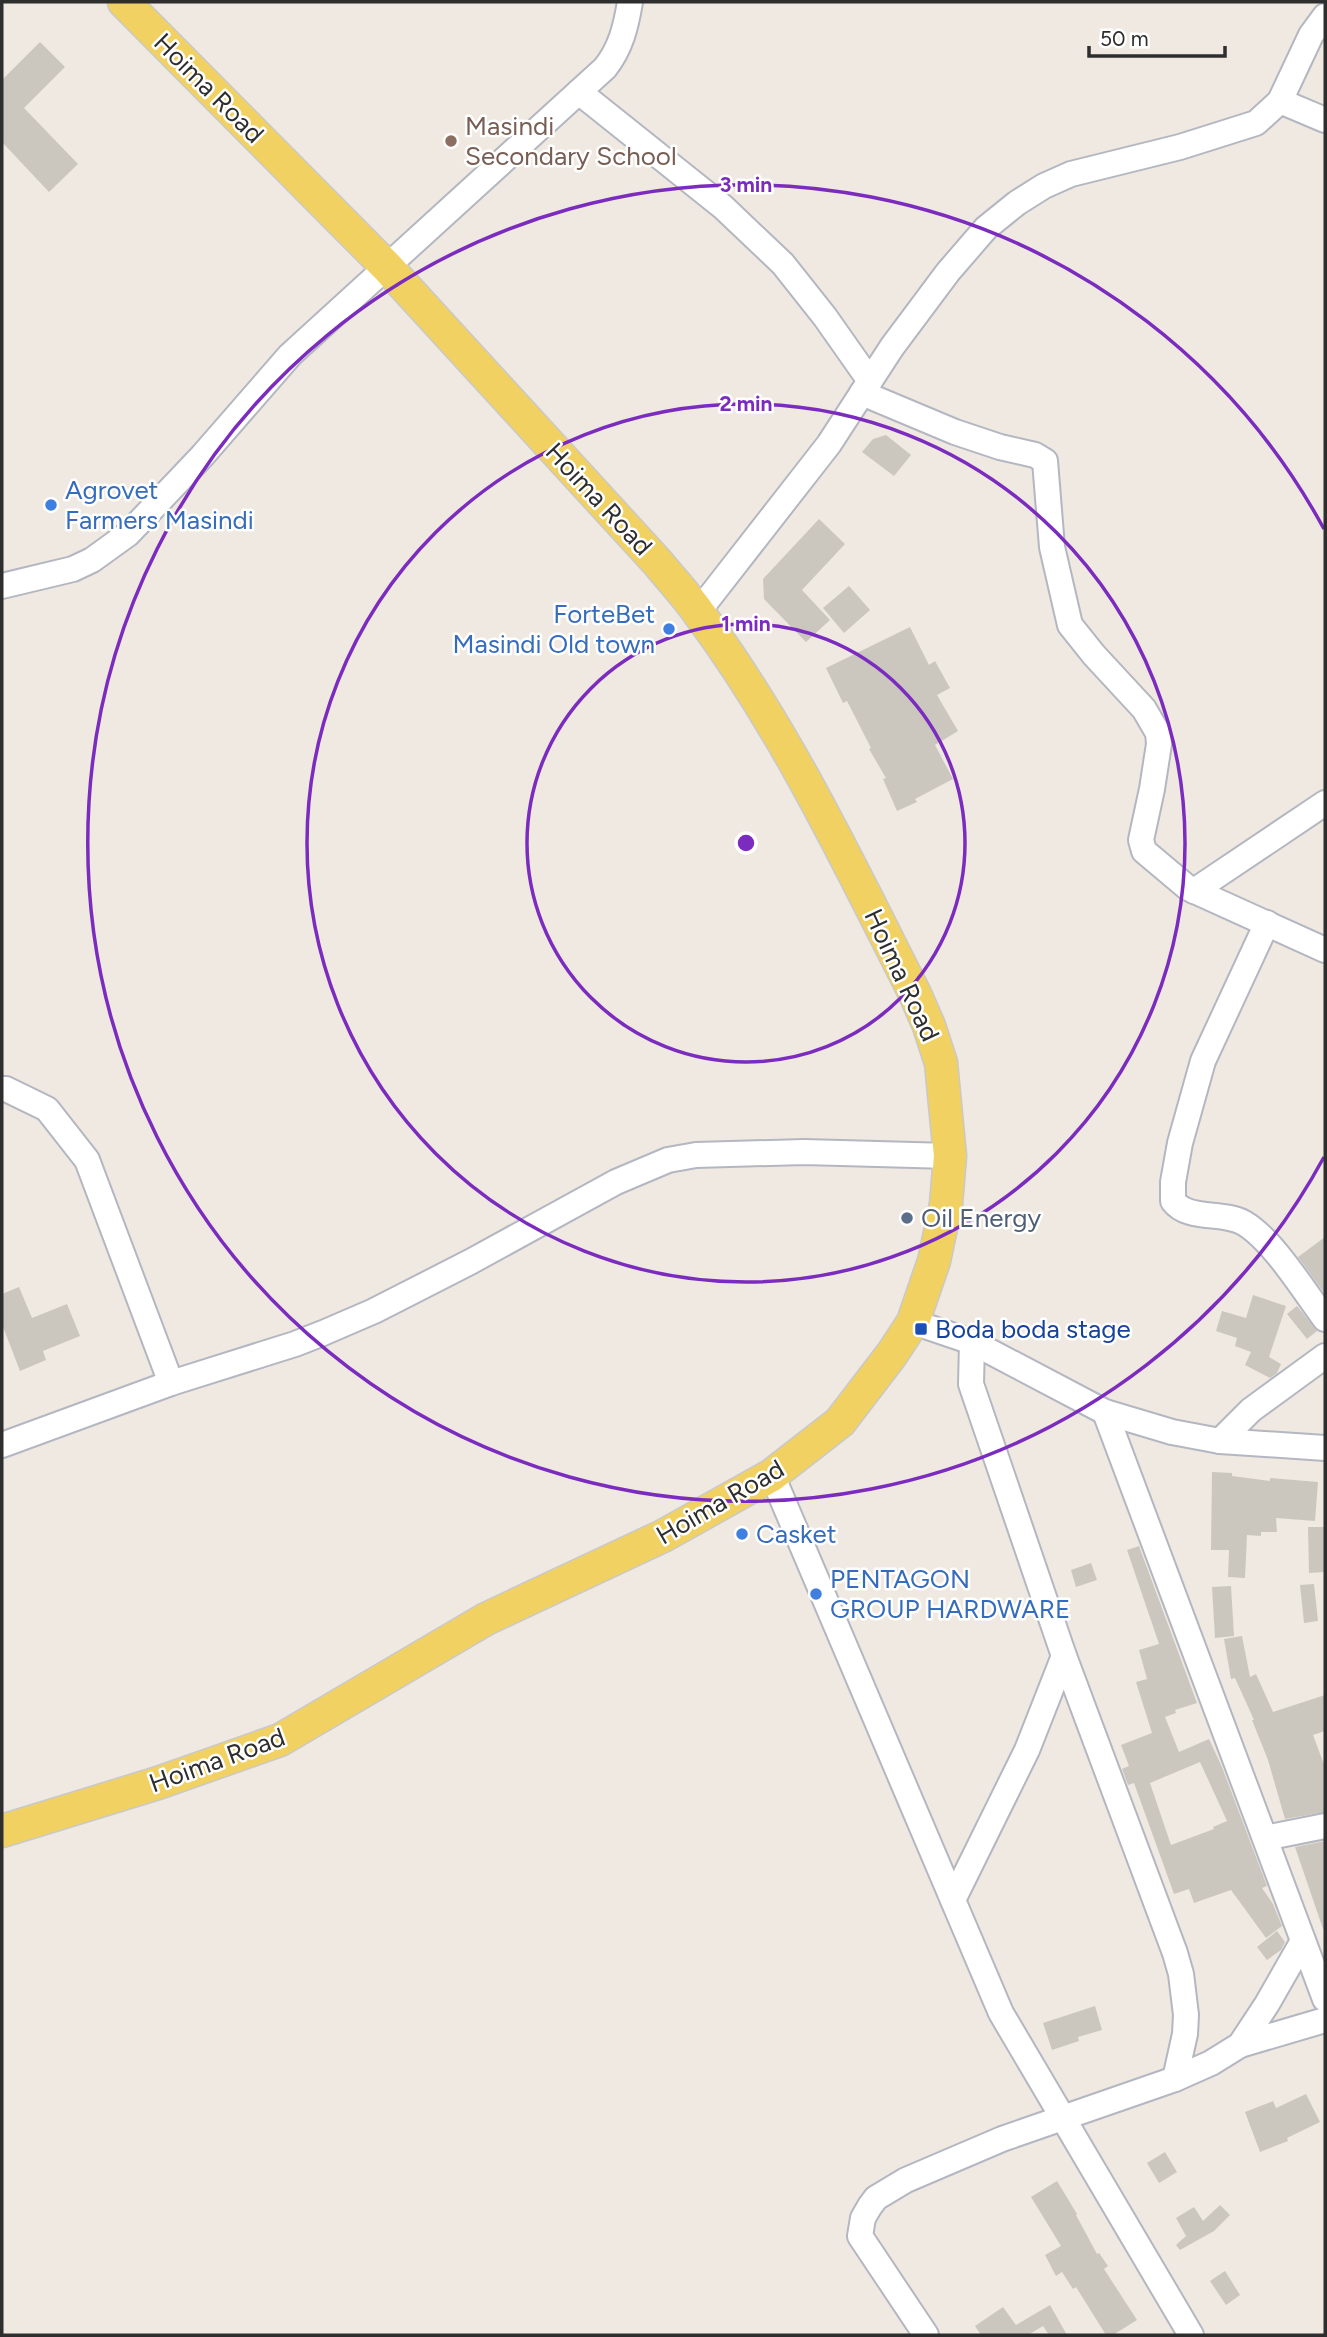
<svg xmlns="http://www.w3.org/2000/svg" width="1327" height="2337" viewBox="0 0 1327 2337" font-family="Figtree,sans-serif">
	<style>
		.building { fill: #cbc7bf; fill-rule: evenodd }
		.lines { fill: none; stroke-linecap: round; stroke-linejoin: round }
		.minor-casing { stroke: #b4b7c1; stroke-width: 28 }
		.major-casing { stroke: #c9c9c9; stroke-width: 35 }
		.minor { stroke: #fff; stroke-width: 24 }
		.major { stroke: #f2d163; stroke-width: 32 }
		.ring { fill: none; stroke: #7b2cbf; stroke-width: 3.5 }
		.education-dot { fill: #8d6e63; stroke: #fff; stroke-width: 2.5 }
		.shop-dot { fill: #3f7fe0; stroke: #fff; stroke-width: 2.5 }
		.service-dot { fill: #5c6f8a; stroke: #fff; stroke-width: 2.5 }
		.transit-dot { fill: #1a4fb4; stroke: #fff; stroke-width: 2.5 }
		.labels { text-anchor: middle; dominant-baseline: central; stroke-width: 5; stroke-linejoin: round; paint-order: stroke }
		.street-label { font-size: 26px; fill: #2e2e2e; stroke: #fff }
		.education-label { font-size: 26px; fill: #785e54; stroke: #fff; text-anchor: start }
		.shop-label { font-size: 26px; fill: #366cbe; stroke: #fff; text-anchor: start }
		.service-label { font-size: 26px; fill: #4e5e75; stroke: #fff; text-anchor: start }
		.transit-label { font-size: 26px; fill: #164399; stroke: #fff; text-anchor: start }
		.centre { fill: #7b2cbf; stroke: #fff; stroke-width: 3.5 }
		.ring-label { font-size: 21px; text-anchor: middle; font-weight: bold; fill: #7b2cbf; stroke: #fff; stroke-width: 5; stroke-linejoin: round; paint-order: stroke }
	</style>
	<rect width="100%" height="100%" fill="#efe9e1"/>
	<g class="building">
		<polygon points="40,42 65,67 24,108 78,164 49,192 2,142 2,80"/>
		<polygon points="886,435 911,455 894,476 862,452 873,439"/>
		<polygon points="819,519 845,544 802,590 830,620 806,642 764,599 763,579"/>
		<polygon points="849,586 870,610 844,633 823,608"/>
		<polygon points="910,627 929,665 935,661 950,688 937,695 958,731 935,745 953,779 915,799 917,802 897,811 883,779 886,778 869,749 871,748 847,701 843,703 826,668"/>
		<polygon points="1325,1237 1325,1294 1298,1257"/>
		<polygon points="19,1287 32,1318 67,1304 80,1336 43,1351 46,1360 20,1371 2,1324 2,1294"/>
		<polygon points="1253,1295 1286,1306 1269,1357 1281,1364 1277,1373 1270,1378 1245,1365 1251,1352 1235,1346 1237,1338 1216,1331 1222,1311 1246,1318"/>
		<polygon points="1297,1306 1317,1331 1307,1339 1287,1314"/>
		<polygon points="1212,1472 1232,1473 1232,1476 1270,1481 1270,1478 1318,1482 1315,1521 1276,1518 1277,1532 1261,1532 1261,1536 1247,1535 1245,1578 1228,1577 1229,1550 1211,1550"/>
		<polygon points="1308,1527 1324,1527 1325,1572 1309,1573"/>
		<path d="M 1139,1546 L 1197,1703 L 1175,1710 L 1176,1713 L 1165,1717 L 1179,1752 L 1209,1739 L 1222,1767 L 1267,1886 L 1262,1888 L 1273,1904 L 1282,1926 L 1266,1938 L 1231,1890 L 1194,1903 L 1189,1889 L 1174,1894 L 1134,1783 L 1128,1785 L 1122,1769 L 1129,1766 L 1121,1745 L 1152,1733 L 1136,1682 L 1147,1679 L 1139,1650 L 1159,1644 L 1127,1550 ZM 1200,1762 L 1227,1821 L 1213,1827 L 1214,1829 L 1171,1845 L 1150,1783 Z"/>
		<polygon points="1091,1563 1097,1580 1076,1587 1071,1570"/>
		<polygon points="1314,1584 1318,1621 1304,1623 1300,1585"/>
		<polygon points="1231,1586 1234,1636 1215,1638 1212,1587"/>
		<polygon points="1242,1636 1250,1677 1256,1674 1273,1712 1325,1695 1325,1731 1313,1735 1325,1767 1325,1812 1285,1819 1268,1760 1252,1720 1254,1720 1235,1678 1231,1679 1224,1639"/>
		<polygon points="1325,1841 1325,1928 1323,1929 1295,1847"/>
		<polygon points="1277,1931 1285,1942 1281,1950 1267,1960 1257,1947"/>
		<polygon points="1095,2006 1102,2030 1078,2037 1079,2041 1052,2050 1043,2023"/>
		<polygon points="1306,2094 1320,2122 1287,2138 1288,2141 1260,2152 1245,2112 1273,2101 1276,2108"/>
		<polygon points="1165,2152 1177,2172 1159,2183 1147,2163"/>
		<polygon points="1057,2181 1077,2214 1076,2215 1097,2254 1099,2253 1108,2266 1104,2269 1137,2320 1113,2335 1106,2335 1076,2287 1073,2289 1062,2272 1056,2276 1045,2255 1061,2246 1031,2197"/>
		<polygon points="1220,2205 1230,2215 1214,2231 1180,2250 1176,2245 1186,2236 1176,2218 1194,2207 1203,2221"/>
		<polygon points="1225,2271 1240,2295 1226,2305 1210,2281"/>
		<polygon points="1050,2305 1067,2335 1049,2335 1043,2326 1028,2335 981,2335 975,2326 1003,2307 1016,2325"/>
	</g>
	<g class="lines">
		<g class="minor-casing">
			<g id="minor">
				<polyline points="579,92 723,207 783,264 825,317 870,381"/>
				<polyline points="1280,101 1325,120"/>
				<polyline points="862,393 955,432 1000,447 1035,455 1045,461 1052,547 1070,625 1094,655 1144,709 1158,733 1159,744 1152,789 1141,840 1144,851 1188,888 1325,950"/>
				<path d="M 2,586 L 73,569 L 92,560 L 128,534 L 203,455 L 290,355 L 605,68 C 621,48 626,26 630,2"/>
				<polyline points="698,612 829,444 892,347 948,272 986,228 1017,203 1044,186 1071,174 1180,147 1256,123 1280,101 1311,35 1325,16"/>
				<polyline points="1194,891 1325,803"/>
				<path d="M 1267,923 L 1203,1061 L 1180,1143 L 1173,1182 L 1173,1201 C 1188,1221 1223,1211 1244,1223 C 1273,1240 1304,1291 1325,1319"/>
				<polyline points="2,1089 6,1089 47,1109 87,1160 171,1383"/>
				<polyline points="913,1322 972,1342 1105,1412 1172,1432 1220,1441 1325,1448"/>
				<polyline points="972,1342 971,1384 1064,1656 1175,1953 1181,1974 1186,2015 1185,2034 1175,2079"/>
				<polyline points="1105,1412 1325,1999"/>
				<polyline points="1220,1441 1251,1410 1325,1356"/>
				<polyline points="2,1445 171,1383 295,1344 323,1333 374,1311 470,1262 616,1182 668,1160 696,1155 804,1152 950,1156"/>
				<polyline points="772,1475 1001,2013 1191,2335"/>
				<polyline points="1265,1838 1325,1826"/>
				<polyline points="953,1900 1027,1750 1064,1656"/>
				<polyline points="1240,2045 1325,2020"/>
				<polyline points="926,2335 860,2236 863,2218 870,2206 876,2198 906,2180 1002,2139 1175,2079 1211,2063 1240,2045 1267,2004 1303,1941"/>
			</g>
		</g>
		<g class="major-casing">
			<path id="major" d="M 2,1831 L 158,1783 L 280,1740 L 486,1619 L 663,1536 L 772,1475 L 840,1422 L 892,1354 L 913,1322 L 934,1261 L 946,1204 L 950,1156 L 941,1063 L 929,1026 L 915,994 C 849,864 786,730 698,612 C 686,595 671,579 658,563 L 387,267 L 124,2"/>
		</g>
		<use href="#minor" class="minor"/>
		<use href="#major" class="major"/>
	</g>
	<g class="ring">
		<circle cx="746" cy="843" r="219"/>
		<circle cx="746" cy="843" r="439"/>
		<path d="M1324 1157A658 658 0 1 1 1324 529"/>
	</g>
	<circle class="education-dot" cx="451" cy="141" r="7"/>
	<g class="shop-dot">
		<circle cx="51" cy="505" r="7"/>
		<circle cx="669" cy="629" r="7"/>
		<circle cx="742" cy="1534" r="7"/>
		<circle cx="816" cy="1594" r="7"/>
	</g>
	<circle class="service-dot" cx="907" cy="1218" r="7"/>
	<rect class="transit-dot" x="914" y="1322" width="14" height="14" rx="3.5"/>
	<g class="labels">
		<g class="street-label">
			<text transform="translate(209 88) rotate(45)">Hoima Road</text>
			<text transform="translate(599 499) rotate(47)">Hoima Road</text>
			<text transform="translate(902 975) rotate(65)">Hoima Road</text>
			<text transform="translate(720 1502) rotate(-30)">Hoima Road</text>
			<text transform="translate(217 1760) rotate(-20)">Hoima Road</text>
		</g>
		<g class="education-label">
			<text x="465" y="126">Masindi<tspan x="465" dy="30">Secondary School</tspan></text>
		</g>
		<g class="shop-label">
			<text x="65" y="490">Agrovet<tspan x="65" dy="30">Farmers Masindi</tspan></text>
			<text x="655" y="614" text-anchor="end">ForteBet<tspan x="655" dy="30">Masindi Old town</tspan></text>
			<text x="756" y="1534">Casket</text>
			<text x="830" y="1579">PENTAGON<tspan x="830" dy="30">GROUP HARDWARE</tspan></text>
		</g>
		<g class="service-label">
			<text x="921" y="1218">Oil Energy</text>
		</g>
		<g class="transit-label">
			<text x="935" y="1329">Boda boda stage</text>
		</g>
	</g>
	<circle cx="746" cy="843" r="10" class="centre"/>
	<g class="ring-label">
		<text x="746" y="192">3 min</text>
		<text x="746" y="411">2 min</text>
		<text x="746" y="631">1 min</text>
	</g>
	<rect width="1327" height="2337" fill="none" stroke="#2e2e2e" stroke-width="7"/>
	<path d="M1089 46v10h136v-10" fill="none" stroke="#2e2e2e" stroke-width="3.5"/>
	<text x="1100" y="46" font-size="21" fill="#2e2e2e" stroke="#ffffff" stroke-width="5" paint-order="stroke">50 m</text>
</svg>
